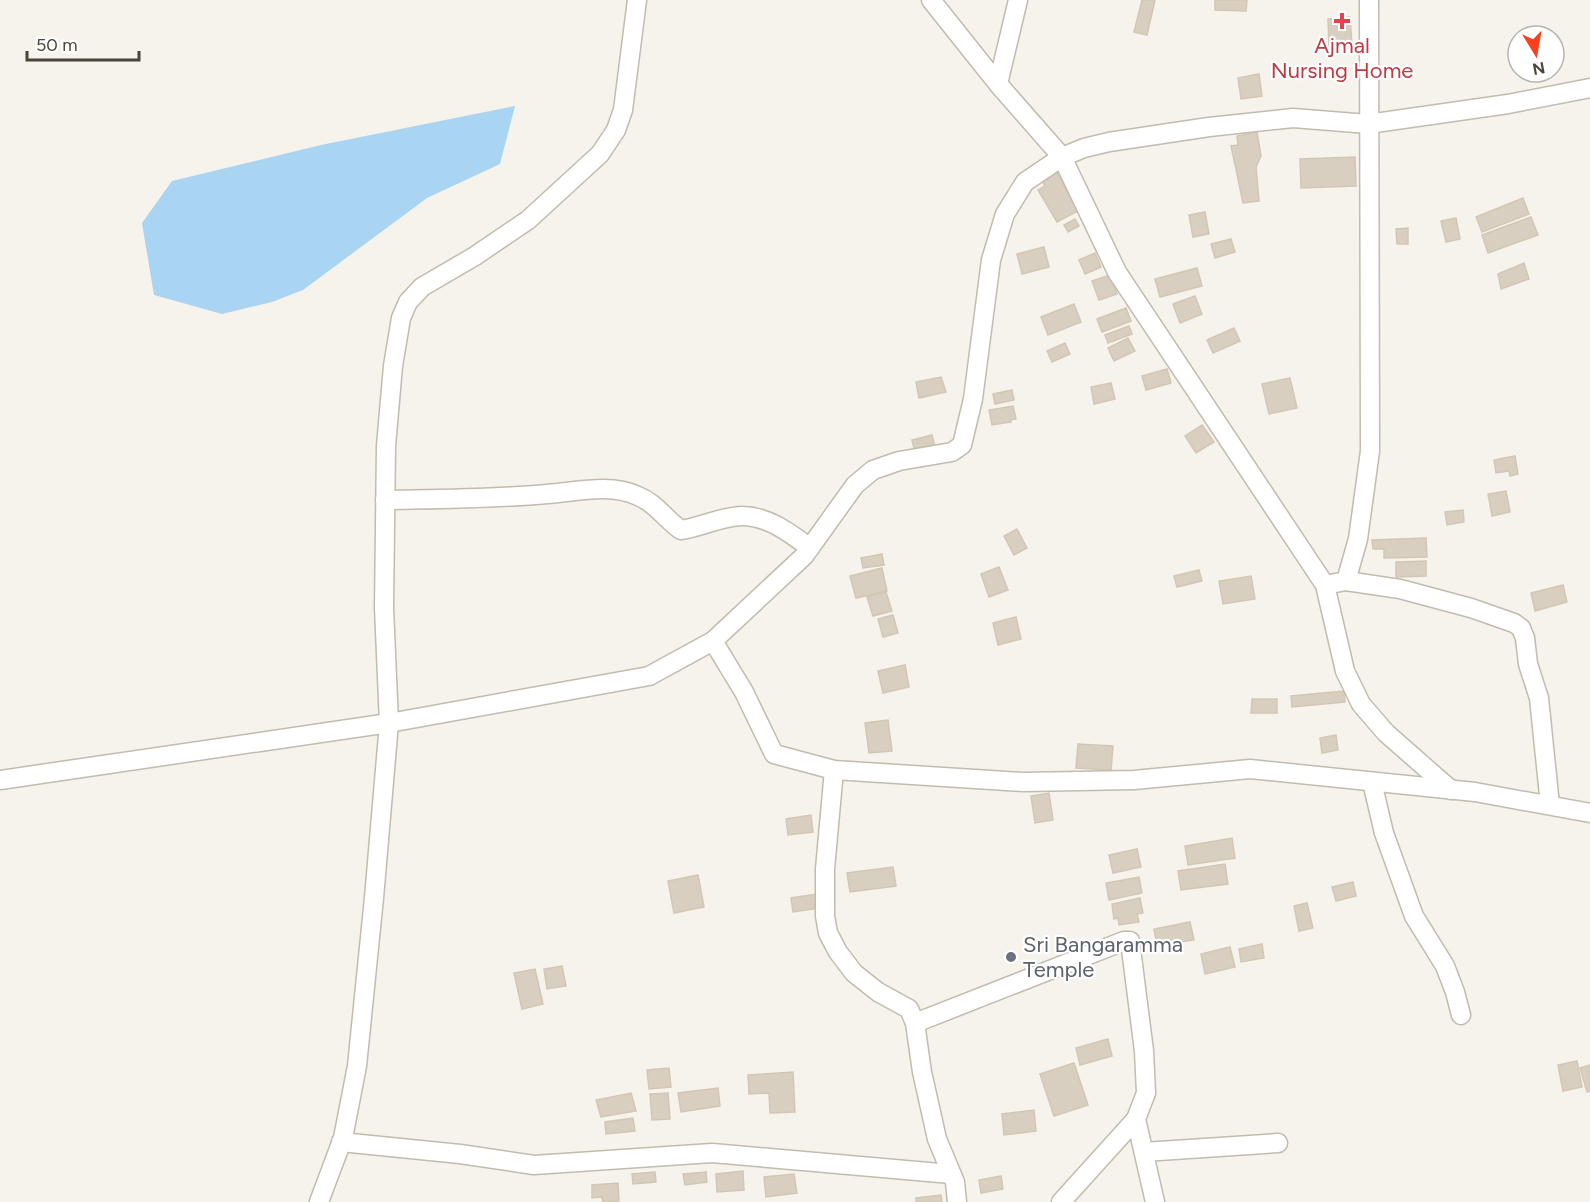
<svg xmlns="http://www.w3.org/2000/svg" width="1590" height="1202" viewBox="0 0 1590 1202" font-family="Figtree,sans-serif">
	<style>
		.water { fill: #a9d4f2 }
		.building { fill: #d8cfc1; stroke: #d3c7b4; stroke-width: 1.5 }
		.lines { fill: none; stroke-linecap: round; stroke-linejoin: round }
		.minor-casing { stroke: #c2bbae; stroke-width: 21 }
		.minor { stroke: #fff; stroke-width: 18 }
		.health-dot { fill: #e0444e; stroke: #fff; stroke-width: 2 }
		.worship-dot { fill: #6b7280; stroke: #fff; stroke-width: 2 }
		.labels { text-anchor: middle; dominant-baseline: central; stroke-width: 4.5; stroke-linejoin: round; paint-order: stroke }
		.health-label { font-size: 22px; fill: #be3a42; stroke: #fff }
		.worship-label { font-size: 22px; fill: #5b616d; stroke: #fff; text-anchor: start }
	</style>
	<rect width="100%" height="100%" fill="#f6f3ec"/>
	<polygon class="water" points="515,106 500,164 427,198 303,290 272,302 222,314 154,295 142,223 172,181 321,145"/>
	<g class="building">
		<polygon points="1142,0 1155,0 1147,35 1134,32"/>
		<polygon points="1215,0 1247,0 1246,11 1215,10"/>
		<polygon points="1350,17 1352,44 1329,46 1328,19"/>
		<polygon points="1259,74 1262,96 1241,99 1238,78"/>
		<polygon points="1257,132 1261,156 1256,167 1259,201 1243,203 1231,146 1238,145 1237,136"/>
		<polygon points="1355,157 1356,186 1301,188 1300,159"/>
		<polygon points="1056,171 1078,211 1057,222 1038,190 1045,186 1041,179"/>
		<polygon points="1523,198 1529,214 1482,232 1476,217"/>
		<polygon points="1205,212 1209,234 1193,237 1189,215"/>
		<polygon points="1531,217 1538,235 1488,253 1482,235"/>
		<polygon points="1456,218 1460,239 1446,242 1441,221"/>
		<polygon points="1075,219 1079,226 1068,232 1064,225"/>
		<polygon points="1408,228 1408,244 1397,244 1396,229"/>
		<polygon points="1231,239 1235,252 1215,258 1211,244"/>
		<polygon points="1044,247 1049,267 1022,274 1017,254"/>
		<polygon points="1095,253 1101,267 1085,274 1079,260"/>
		<polygon points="1524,263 1529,279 1501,289 1498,274"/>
		<polygon points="1197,268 1202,286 1160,297 1155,279"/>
		<polygon points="1110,275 1117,294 1099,300 1092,281"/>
		<polygon points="1195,296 1202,314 1180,323 1173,304"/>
		<polygon points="1074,304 1081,322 1048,335 1041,317"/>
		<polygon points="1126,308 1131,321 1102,332 1097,319"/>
		<polygon points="1129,326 1132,334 1108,343 1105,335"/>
		<polygon points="1234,328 1240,341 1213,353 1207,340"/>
		<polygon points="1128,338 1135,351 1114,361 1108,348"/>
		<polygon points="1065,343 1070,354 1052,362 1047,351"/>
		<polygon points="1167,369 1171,383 1146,390 1142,376"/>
		<polygon points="941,377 946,392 919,398 916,382"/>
		<polygon points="1290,378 1297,408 1269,414 1262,384"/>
		<polygon points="1111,383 1115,399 1094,404 1091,387"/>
		<polygon points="1012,390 1014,400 995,404 993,394"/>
		<polygon points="1013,406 1016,419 1010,420 1011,422 992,425 989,410"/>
		<polygon points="1202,425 1214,442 1196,453 1185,436"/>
		<polygon points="932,435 936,451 916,456 912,440"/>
		<polygon points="1515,456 1518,474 1510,476 1509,471 1496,473 1494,460"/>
		<polygon points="1506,491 1510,512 1492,516 1488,494"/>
		<polygon points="1463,510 1464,522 1447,525 1445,512"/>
		<polygon points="1017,529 1027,548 1014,555 1004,536"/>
		<polygon points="1426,538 1427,557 1384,558 1384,549 1373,549 1372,540"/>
		<polygon points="882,554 884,565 863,568 861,558"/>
		<polygon points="1426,561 1426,576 1396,577 1396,562"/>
		<polygon points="999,567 1008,590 989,597 981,574"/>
		<polygon points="882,568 887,591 856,598 850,576"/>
		<polygon points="1199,570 1202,581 1177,587 1174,576"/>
		<polygon points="1251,576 1255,599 1223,604 1219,581"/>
		<polygon points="1563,585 1567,602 1535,611 1531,593"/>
		<polygon points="886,592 892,611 873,616 867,597"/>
		<polygon points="893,615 898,633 883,637 878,619"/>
		<polygon points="1016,617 1021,639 998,645 993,623"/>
		<polygon points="905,665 909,687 883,693 878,671"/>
		<polygon points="1344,691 1345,702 1292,707 1291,696"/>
		<polygon points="1252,699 1277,699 1277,713 1251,713"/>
		<polygon points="888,720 892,751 869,753 865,723"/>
		<polygon points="1336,735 1338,750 1322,753 1320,738"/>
		<polygon points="1078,744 1113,746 1111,770 1076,768"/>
		<polygon points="1049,793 1053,820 1035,823 1031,796"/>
		<polygon points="811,815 813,832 788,835 786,819"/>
		<polygon points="1232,838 1235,858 1188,865 1185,846"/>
		<polygon points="1137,849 1141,867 1113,873 1109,855"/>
		<polygon points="1225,864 1228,884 1181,890 1178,871"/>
		<polygon points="893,867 896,886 850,892 847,873"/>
		<polygon points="698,875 704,907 674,913 668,881"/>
		<polygon points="1139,877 1142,893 1109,900 1106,883"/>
		<polygon points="1353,882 1356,896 1336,901 1332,887"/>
		<polygon points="817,894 819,908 793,912 791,898"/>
		<polygon points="1140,898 1143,913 1137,914 1139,922 1119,925 1118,918 1114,919 1112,904"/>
		<polygon points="1307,903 1313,928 1299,931 1294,906"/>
		<polygon points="1190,922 1194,940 1157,946 1154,929"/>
		<polygon points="1262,944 1264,958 1241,962 1239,949"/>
		<polygon points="1230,947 1235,967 1205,974 1201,954"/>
		<polygon points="562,966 566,986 547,989 544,969"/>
		<polygon points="535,969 543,1004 522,1009 514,973"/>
		<polygon points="1108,1039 1112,1056 1080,1065 1076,1048"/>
		<polygon points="1577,1061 1582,1087 1563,1091 1558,1065"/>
		<polygon points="1074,1063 1088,1105 1054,1116 1040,1074"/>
		<polygon points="1590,1065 1590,1091 1587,1092 1580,1068"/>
		<polygon points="669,1068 671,1087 649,1089 647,1070"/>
		<polygon points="793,1072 795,1112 770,1113 769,1093 749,1094 748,1075"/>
		<polygon points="718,1088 720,1106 681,1112 678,1093"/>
		<polygon points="631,1093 636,1111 601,1117 596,1100"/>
		<polygon points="668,1093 670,1119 652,1120 650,1094"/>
		<polygon points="1034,1110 1036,1131 1004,1135 1002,1114"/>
		<polygon points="633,1118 635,1131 606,1134 605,1122"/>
		<polygon points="743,1171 744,1190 717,1192 716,1174"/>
		<polygon points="655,1172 656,1182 633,1184 632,1174"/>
		<polygon points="706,1172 707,1182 685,1185 683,1174"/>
		<polygon points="794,1174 797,1193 766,1197 764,1177"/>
		<polygon points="1001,1176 1003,1189 981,1193 979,1180"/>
		<polygon points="618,1183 619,1201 603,1202 602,1197 592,1198 592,1185"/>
		<polygon points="941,1195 942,1202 916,1202 916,1198"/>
	</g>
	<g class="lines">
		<g class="minor-casing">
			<g id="minor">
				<polyline points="931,0 998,84 1062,157 1117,272 1325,585 1345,671 1361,704 1386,733 1451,790"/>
				<polyline points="998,84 1018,0"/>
				<path d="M 385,500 C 439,499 493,499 547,494 C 577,492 609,483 638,496 C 656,503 666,520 681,530 C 701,527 723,516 742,516 C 768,516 790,533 810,548"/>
				<polyline points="1346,581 1400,589 1471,608 1514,623 1521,628 1525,638 1528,664 1539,698 1550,805"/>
				<polyline points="1325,585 1346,581 1358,539 1370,451 1369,0"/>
				<polyline points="713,641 744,692 774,754 834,770 1023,782 1134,780 1250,769 1475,792 1590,813"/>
				<polyline points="834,770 825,869 825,916 828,933 838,952 854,973 878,992 909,1009 915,1023 922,1072 937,1139 955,1182 957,1202"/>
				<polyline points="0,780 389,723 649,676 713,641 804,556 855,485 873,470 899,461 952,452 962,445 973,399 991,260 1005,214 1025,182 1062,157 1084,148 1109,142 1209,127 1293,118 1368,124 1508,104 1590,88"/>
				<polyline points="1372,782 1384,833 1414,916 1445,966 1455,992 1461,1015"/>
				<polyline points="915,1023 1124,941 1130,941 1144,1051 1146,1093 1136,1119 1155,1202"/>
				<polyline points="341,1142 460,1154 534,1165 712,1153 951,1174"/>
				<polyline points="1144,1152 1278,1143"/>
				<polyline points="319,1202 343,1138 357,1066 374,898 389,723 384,608 386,446 393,366 401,318 408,302 422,287 475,256 528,220 600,154 616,130 623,110 637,0"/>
				<polyline points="1061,1202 1136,1119"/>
			</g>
		</g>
		<use href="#minor" class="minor"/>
	</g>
	<path class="health-dot" d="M1339 12h6v6h6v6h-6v6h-6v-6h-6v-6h6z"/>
	<circle class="worship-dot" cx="1011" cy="957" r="6"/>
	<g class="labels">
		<g class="health-label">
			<text x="1342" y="45">Ajmal<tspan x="1342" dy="25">Nursing Home</tspan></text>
		</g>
		<g class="worship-label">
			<text x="1023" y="944">Sri Bangaramma<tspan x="1023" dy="25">Temple</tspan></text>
		</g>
	</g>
	<g transform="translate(1536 54) rotate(169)"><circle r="28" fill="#ffffff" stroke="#b7b4b0" stroke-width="1.5"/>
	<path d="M0-4.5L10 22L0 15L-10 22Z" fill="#fc3f1d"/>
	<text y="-9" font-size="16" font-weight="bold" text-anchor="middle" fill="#4b4439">N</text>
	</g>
	<path d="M27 51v9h112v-9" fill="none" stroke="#4b4439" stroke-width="3"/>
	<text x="36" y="51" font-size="18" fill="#4b4439" stroke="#ffffff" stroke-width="4.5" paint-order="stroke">50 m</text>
</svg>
